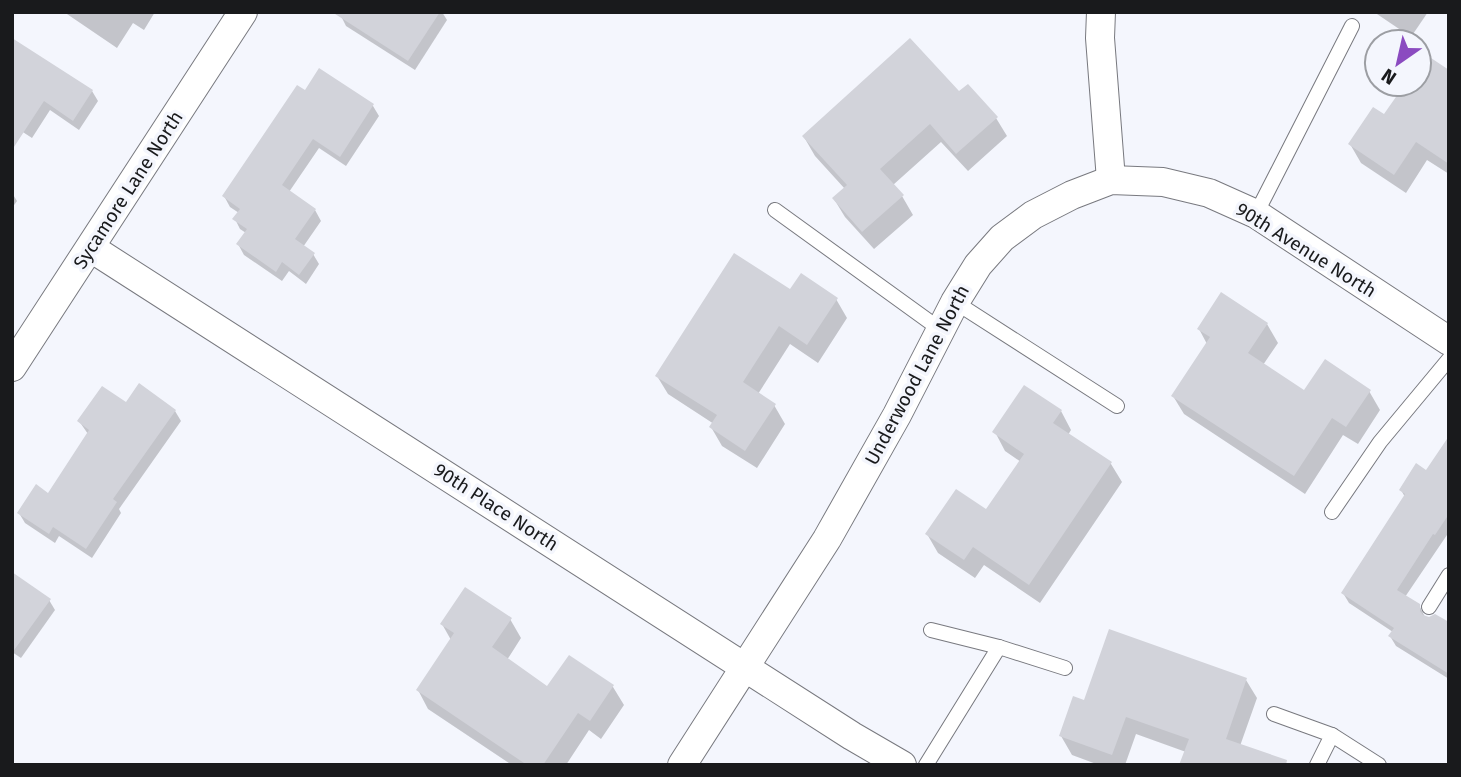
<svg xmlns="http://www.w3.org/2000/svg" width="1461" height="777" viewBox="0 0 1461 777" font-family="'Fira Sans',sans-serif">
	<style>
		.shadow { fill: #0003 }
		.building { fill: #d2d3da }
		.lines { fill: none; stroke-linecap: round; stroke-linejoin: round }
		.service-casing { stroke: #78797f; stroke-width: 16 }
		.minor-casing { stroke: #78797f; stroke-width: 30 }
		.service { stroke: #fff; stroke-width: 14 }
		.minor { stroke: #fff; stroke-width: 28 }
		.labels { text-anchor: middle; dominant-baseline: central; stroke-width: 7; stroke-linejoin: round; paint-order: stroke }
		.street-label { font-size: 19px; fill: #191a1c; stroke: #f4f6fd }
	</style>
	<rect width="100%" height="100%" fill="#f4f6fd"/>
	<g class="shadow">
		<polygon points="64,12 155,12 144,30 133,23 117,48"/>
		<polygon points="343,12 442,12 447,20 415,70 346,26 341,16"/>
		<polygon points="1374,12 1428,12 1411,37"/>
		<polygon points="12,40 92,91 98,101 79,130 50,110 32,138 12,125"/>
		<polygon points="1419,66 1449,72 1449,174 1427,160 1406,193 1361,163 1350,144 1385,117 1407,84 1419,84"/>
		<polygon points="306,92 373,106 379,116 346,166 319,148 289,192 315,210 321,221 303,247 313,254 319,264 306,284 289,271 282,281 244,255 238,244 246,233 240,229 235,219 239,213 230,207 224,196"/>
		<polygon points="959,94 996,118 1007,136 968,171 941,142 893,185 902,196 913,215 874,249 845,217 834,199 845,189 815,156 804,137"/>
		<polygon points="12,193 17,201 12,208"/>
		<polygon points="836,299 847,318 818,363 790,344 758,394 774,405 785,424 757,468 722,446 711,427 714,424 668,394 657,376"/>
		<polygon points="1267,324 1278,343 1263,365 1305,393 1369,391 1380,410 1358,444 1343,435 1305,494 1184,414 1173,396 1207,344 1199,329"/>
		<polygon points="126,405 175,411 181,421 119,509 121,513 92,558 59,536 55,543 25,523 19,513 49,495 88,434 79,421"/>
		<polygon points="1061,411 1071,430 1068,435 1111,464 1122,482 1040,603 984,565 975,578 938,553 927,534 987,512 1021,462 1005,451 995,432"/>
		<polygon points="1449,442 1449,532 1405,597 1419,605 1425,617 1449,624 1449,679 1396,646 1390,636 1393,632 1349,603 1343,593 1405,497 1401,490 1427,472"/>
		<polygon points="49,600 55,610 21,658 12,652"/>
		<polygon points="510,619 521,638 507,660 548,688 569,657 613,687 624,705 601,739 589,730 566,765 512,765 428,709 418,690 451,640 442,624"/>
		<polygon points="1246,680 1257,698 1240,746 1186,752 1136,734 1125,765 1099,765 1072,755 1061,736 1085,702"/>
	</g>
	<g class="building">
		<polygon points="332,12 440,12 408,61"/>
		<polygon points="12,38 93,90 73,121 44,101 12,150"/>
		<polygon points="910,38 959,91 968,84 998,117 956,154 930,124 880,169 904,195 862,232 832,198 847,185 802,136"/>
		<polygon points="1419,50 1449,70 1449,164 1416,142 1394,175 1348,144 1373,107 1384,114 1405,84 1419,84"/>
		<polygon points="319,68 374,104 340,157 313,139 282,185 316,209 295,239 315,253 299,275 282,262 276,272 236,244 247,229 232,219 240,209 222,196 297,85 305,90"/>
		<polygon points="734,253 790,289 801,273 838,298 807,345 779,326 743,382 776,404 745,451 709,427 717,415 655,376"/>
		<polygon points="1221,292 1268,323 1248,353 1304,390 1325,359 1371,390 1346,427 1332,418 1294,476 1171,396 1210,337 1197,329"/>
		<polygon points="139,383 176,410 113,499 117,502 86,549 53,527 49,534 17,513 36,484 48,493 89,430 77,421 102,386 126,402"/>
		<polygon points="1024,385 1062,410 1053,423 1112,462 1029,585 973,547 964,560 925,534 956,489 986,509 1024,454 992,432"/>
		<polygon points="1449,436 1449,514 1435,535 1433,534 1397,590 1420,604 1420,611 1423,615 1429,617 1435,614 1449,622 1449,674 1388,636 1394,628 1341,593 1405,494 1399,490 1416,463 1426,470"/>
		<polygon points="12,572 51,599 12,653"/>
		<polygon points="465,587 512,618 492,647 547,686 569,655 614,685 590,721 578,713 543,765 527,765 416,690 454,633 440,624"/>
		<polygon points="1109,629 1247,678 1226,739 1287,760 1286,765 1179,765 1189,739 1126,717 1112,755 1059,736 1073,696 1084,700"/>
	</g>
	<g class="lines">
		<g class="service-casing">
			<g id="service">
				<polyline points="775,210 941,330"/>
				<polyline points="1256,214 1352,26"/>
				<polyline points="955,302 1117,406"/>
				<polyline points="1332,512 1380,442 1449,359"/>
				<polyline points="1429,607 1449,575"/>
				<polyline points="999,647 1065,668"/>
				<polyline points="1274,714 1332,735 1317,765"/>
				<polyline points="1332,735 1379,765"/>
				<polyline points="926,765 999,647 931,630"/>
			</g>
		</g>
		<g class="minor-casing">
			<g id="minor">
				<polyline points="1101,12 1100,38 1111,180"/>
				<polyline points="91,248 852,736 902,765"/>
				<polyline points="12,367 243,12"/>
				<polyline points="682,765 827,539 897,415 955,302 978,265 1002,238 1033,215 1072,195 1111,180 1163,182 1209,193 1256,214 1449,341"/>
			</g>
		</g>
		<use href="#service" class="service"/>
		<use href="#minor" class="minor"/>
	</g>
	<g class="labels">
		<g class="street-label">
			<text transform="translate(128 190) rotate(-57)">Sycamore Lane North</text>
			<text transform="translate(1306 250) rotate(32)">90th Avenue North</text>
			<text transform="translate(917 375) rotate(-62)">Underwood Lane North</text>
			<text transform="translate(496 507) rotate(33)">90th Place North</text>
		</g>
	</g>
	<rect width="1461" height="777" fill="none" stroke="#191a1c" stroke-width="28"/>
	<g transform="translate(1398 63) rotate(214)"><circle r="33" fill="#f4f6fd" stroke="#9c9ea3" stroke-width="2"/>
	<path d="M0-5L12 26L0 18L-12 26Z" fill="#8b4bc0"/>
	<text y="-10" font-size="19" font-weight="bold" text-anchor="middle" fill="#191a1c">N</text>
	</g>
</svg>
